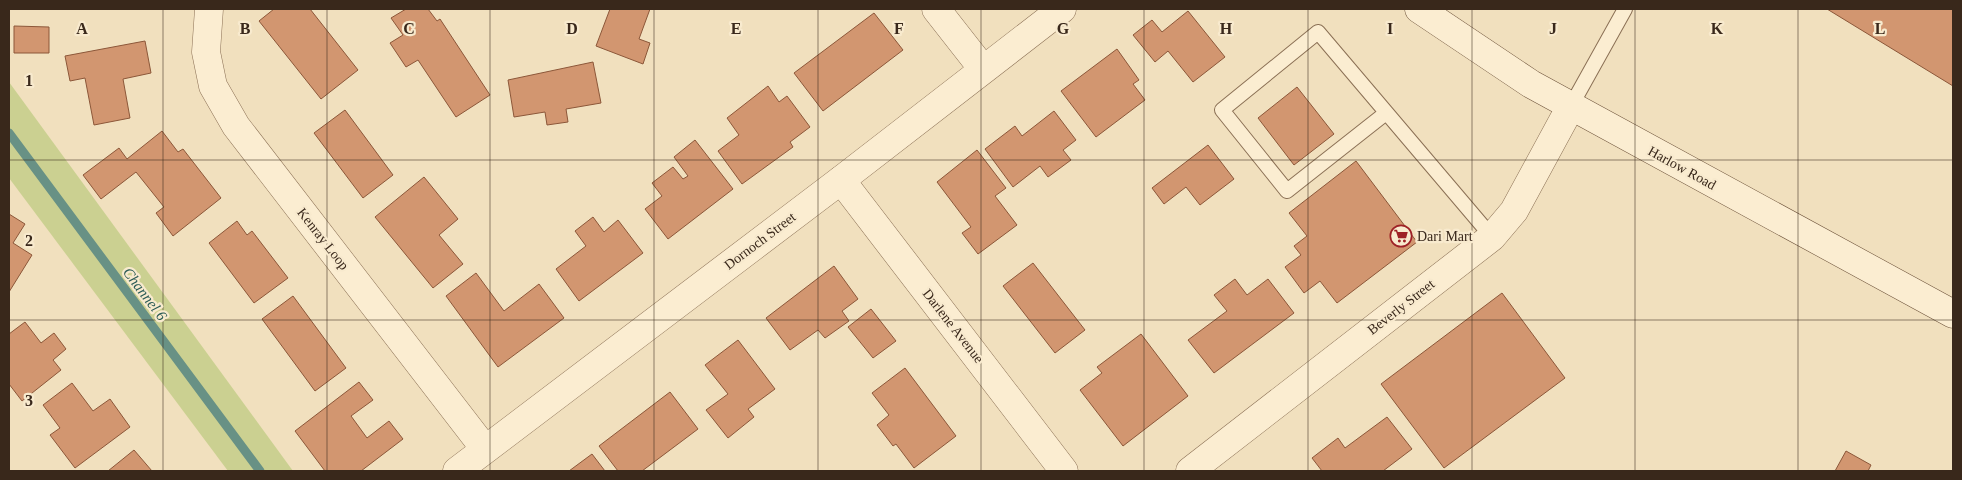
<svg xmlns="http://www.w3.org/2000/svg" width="1962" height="480" viewBox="0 0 1962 480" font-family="Georgia,serif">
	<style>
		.green { fill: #cbd091 }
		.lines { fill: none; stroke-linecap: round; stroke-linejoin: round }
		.stream { stroke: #689185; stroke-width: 9 }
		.building { fill: #d29670; stroke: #8c5739 }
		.service-casing { stroke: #8b7055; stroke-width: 16 }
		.minor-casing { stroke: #8b7055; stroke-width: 29 }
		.secondary-casing { stroke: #6c5139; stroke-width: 29 }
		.service { stroke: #fbedd1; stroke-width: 14 }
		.minor { stroke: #fbedd1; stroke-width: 28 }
		.secondary { stroke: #fbedd1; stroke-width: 28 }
		.grid { fill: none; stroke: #39281b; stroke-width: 1; stroke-opacity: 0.55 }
		.labels { text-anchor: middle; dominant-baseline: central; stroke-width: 4.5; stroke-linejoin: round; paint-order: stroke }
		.street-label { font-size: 14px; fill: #39281b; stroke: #f8eace }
		.poi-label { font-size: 14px; fill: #39281b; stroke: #f8eace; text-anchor: start }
		.water-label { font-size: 15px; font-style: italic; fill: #295a55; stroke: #f8eace }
		.grid-label { font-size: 16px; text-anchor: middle; font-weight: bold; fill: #39281b; stroke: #f8eace; stroke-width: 4.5; stroke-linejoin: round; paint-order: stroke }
	</style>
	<rect width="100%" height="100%" fill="#f1e0be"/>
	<polygon class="green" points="9,82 293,471 228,471 9,178"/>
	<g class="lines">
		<polyline class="stream" points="9,133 260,471"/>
	</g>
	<g class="building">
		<polygon points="274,9 310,9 358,70 321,99 259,21"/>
		<polygon points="406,9 428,9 437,21 440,19 490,95 456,117 418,60 406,67 390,43 403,35 391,18"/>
		<polygon points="610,9 650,9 639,39 650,43 643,64 596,46"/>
		<polygon points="1827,9 1953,9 1953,86"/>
		<polygon points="1188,11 1225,57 1193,82 1168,51 1155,62 1133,35 1152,20 1162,32"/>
		<polygon points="874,13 903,50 823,111 794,73"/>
		<polygon points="14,26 49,27 49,53 14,53"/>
		<polygon points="145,41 151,73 123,79 130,118 94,125 85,78 70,81 65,56"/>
		<polygon points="1117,49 1139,80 1133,84 1145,100 1096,137 1061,91"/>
		<polygon points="593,62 601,103 566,109 568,122 547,125 545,112 514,117 508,80"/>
		<polygon points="768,86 779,102 787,96 810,127 790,142 793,147 742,184 718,151 739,135 727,118"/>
		<polygon points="1297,87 1334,134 1294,165 1258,118"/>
		<polygon points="345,110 393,175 363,198 314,133"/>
		<polygon points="1054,111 1076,140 1063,150 1071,160 1048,177 1040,166 1013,187 985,149 1015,126 1022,136"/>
		<polygon points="162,131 178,152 183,149 221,198 173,236 156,213 164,207 136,172 101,199 83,175 119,148 127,159"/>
		<polygon points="695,140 733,189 668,239 645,209 662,196 652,183 673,167 683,179 688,176 674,157"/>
		<polygon points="1208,145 1234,179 1200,205 1186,187 1164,204 1152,188"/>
		<polygon points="977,150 1006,188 995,196 1017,225 978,254 962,233 971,227 937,182"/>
		<polygon points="1356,161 1417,242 1337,303 1320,281 1304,293 1285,267 1301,255 1294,246 1307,236 1289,213"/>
		<polygon points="424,177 458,219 439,235 463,264 433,288 375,217"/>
		<polygon points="9,214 25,224 13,243 32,255 9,292"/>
		<polygon points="593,217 604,232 618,220 643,253 579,301 556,269 586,246 575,231"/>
		<polygon points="237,221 247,235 252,231 288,278 254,303 209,243"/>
		<polygon points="1033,263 1085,330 1055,353 1003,286"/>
		<polygon points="834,266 858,299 842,311 849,321 825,338 818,330 790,350 766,318"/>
		<polygon points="476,273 504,311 539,284 564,318 498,367 446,296"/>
		<polygon points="1235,279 1247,295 1268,279 1294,313 1214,373 1188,340 1227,311 1214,295"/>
		<polygon points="1502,293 1565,378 1444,468 1381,384"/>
		<polygon points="293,296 346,368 315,391 262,319"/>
		<polygon points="871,309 896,341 873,358 848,327"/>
		<polygon points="25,322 41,343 54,333 66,349 53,360 61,370 22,401 9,384 9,334"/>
		<polygon points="1141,334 1188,396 1123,446 1080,390 1102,373 1097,367"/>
		<polygon points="738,340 775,389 748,409 754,417 728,438 706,410 728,394 705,365"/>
		<polygon points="905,368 956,436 914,468 896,444 893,446 877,425 889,415 872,393"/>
		<polygon points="359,382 373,400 351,416 367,438 389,421 403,439 361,471 325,471 295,431"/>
		<polygon points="72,383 93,411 110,399 130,427 75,468 50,435 60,428 43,405"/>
		<polygon points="670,392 698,429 642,471 618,471 599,446"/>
		<polygon points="1387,417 1412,449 1383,471 1322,471 1312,458 1338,438 1345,448"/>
		<polygon points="134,450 152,471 108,471"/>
		<polygon points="1846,451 1871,465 1868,471 1835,471"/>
		<polygon points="592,454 605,471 569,471"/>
	</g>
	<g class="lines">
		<g class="service-casing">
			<g id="service">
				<polyline points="1571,106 1625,9"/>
				<polyline points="1386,113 1287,191 1222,110 1318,32 1492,237"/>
			</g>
		</g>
		<g class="minor-casing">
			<g id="minor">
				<polyline points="209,9 206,52 213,86 236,126 485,449"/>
				<polyline points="936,9 983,69"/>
				<polyline points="841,180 1064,471"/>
				<polyline points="457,471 841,180 1062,9"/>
				<polyline points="1190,471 1492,237 1514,211 1571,106"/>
			</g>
		</g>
		<g class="secondary-casing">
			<polyline id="secondary" points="1419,9 1531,84 1953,314"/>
		</g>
		<use href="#service" class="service"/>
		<use href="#minor" class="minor"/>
		<use href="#secondary" class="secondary"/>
	</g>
	<path class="grid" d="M 163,9 L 163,471M 327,9 L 327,471M 490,9 L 490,471M 654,9 L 654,471M 818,9 L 818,471M 981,9 L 981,471M 1144,9 L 1144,471M 1308,9 L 1308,471M 1472,9 L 1472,471M 1635,9 L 1635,471M 1798,9 L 1798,471M 9,160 L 1953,160M 9,320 L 1953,320"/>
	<defs>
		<g id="supermarket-ring" transform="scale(1.125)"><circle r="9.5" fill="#f8eace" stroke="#9e2126" stroke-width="1.5"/><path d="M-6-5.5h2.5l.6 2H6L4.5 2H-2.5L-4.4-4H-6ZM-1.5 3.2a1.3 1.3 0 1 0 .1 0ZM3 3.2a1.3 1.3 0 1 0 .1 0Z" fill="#9e2126"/></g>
	</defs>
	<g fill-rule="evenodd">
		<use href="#supermarket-ring" x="1401" y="236"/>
	</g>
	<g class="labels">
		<g class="street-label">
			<text transform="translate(1682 168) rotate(29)">Harlow Road</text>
			<text transform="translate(323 239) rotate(52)">Kenray Loop</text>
			<text transform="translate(760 241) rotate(-37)">Dornoch Street</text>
			<text transform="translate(1401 307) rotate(-38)">Beverly Street</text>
			<text transform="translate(953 326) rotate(52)">Darlene Avenue</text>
		</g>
		<g class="poi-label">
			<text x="1417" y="236">Dari Mart</text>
		</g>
		<g class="water-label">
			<text transform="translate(145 294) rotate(53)">Channel 6</text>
		</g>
	</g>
	<g class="grid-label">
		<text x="82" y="34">A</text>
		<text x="245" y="34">B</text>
		<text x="409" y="34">C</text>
		<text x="572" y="34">D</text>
		<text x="736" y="34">E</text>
		<text x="899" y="34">F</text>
		<text x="1063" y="34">G</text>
		<text x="1226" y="34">H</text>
		<text x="1390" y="34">I</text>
		<text x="1553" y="34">J</text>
		<text x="1717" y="34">K</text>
		<text x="1880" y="34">L</text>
		<text x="29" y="86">1</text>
		<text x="29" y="246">2</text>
		<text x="29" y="406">3</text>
	</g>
	<rect width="1962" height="480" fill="none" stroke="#39281b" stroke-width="20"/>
</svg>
